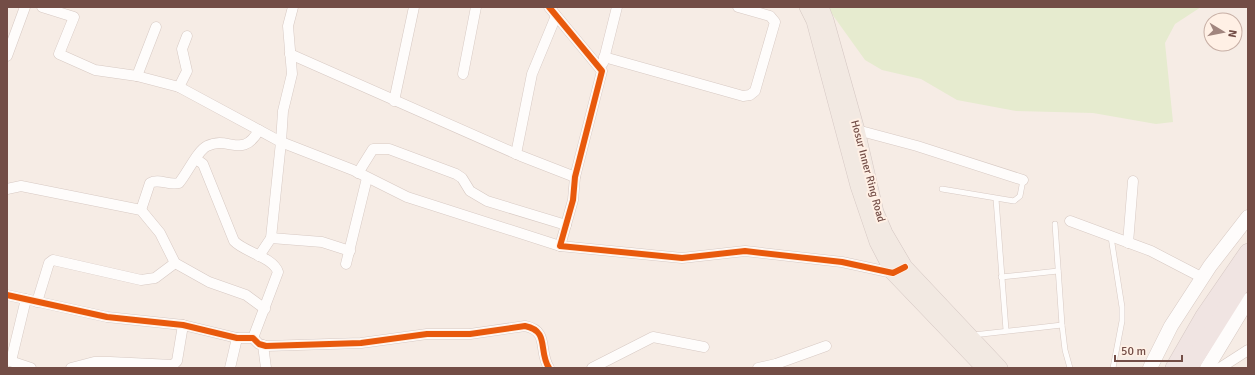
<svg xmlns="http://www.w3.org/2000/svg" width="1255" height="375" viewBox="0 0 1255 375" font-family="Signika,sans-serif">
	<style>
		.green { fill: #e6ebcf }
		.lines { fill: none; stroke-linecap: round; stroke-linejoin: round }
		.lane-casing { stroke: #d7c9c3; stroke-width: 6 }
		.street-casing { stroke: #d7c9c3; stroke-width: 11 }
		.secondary-casing { stroke: #d6c8c2; stroke-width: 15 }
		.primary-casing { stroke: #d5c7c3; stroke-width: 16 }
		.highway-casing { stroke: #d5c7c3; stroke-width: 18 }
		.lane { stroke: #fefcfb; stroke-width: 5 }
		.street { stroke: #fefcfb; stroke-width: 10 }
		.secondary { stroke: #fefcfb; stroke-width: 14 }
		.primary { stroke: #f2e9e2; stroke-width: 15 }
		.highway { stroke: #f0e4e2; stroke-width: 17 }
		.cycleway-casing { stroke: #fff0e5; stroke-width: 8 }
		.cycleway { stroke: #e8590c; stroke-width: 6 }
		.labels { text-anchor: middle; dominant-baseline: central; stroke-width: 4; stroke-linejoin: round; paint-order: stroke }
		.street-label { font-size: 11px; fill: #734d46; stroke: #fff0e5 }
	</style>
	<rect width="100%" height="100%" fill="#f6ece5"/>
	<polygon class="green" points="827,7 1201,7 1175,24 1165,43 1173,122 1156,124 1093,113 1016,111 957,100 921,79 882,70 865,60"/>
	<g class="lines">
		<g class="lane-casing">
			<g id="lane">
				<polyline points="942,189 1014,201 1020,196 1023,180"/>
				<polyline points="996,199 1006,330"/>
				<polyline points="1055,224 1062,325 1065,350 1070,368"/>
				<polyline points="1111,237 1122,307 1122,321 1113,368"/>
				<polyline points="1001,277 1058,271"/>
				<polyline points="973,335 1062,325"/>
			</g>
		</g>
		<g class="street-casing">
			<g id="street">
				<polyline points="42,7 74,17 59,54 95,70 137,76 179,87 281,142 271,238 259,256"/>
				<polyline points="293,7 288,26 292,74 283,111 281,142 353,170 407,197 560,246"/>
				<polyline points="549,7 602,71 575,177 573,200 560,246 682,258 745,251 842,262 893,273 896,271"/>
				<polyline points="290,54 521,156 575,177"/>
				<polyline points="7,56 25,7"/>
				<polyline points="604,57 743,96 750,95 755,91 775,22 770,16 738,7"/>
				<polyline points="603,63 617,7"/>
				<polyline points="463,74 476,7"/>
				<polyline points="137,76 156,27"/>
				<polyline points="179,87 187,71 182,49 187,36"/>
				<polyline points="394,101 414,7"/>
				<polyline points="857,130 917,146 1023,180"/>
				<polyline points="516,154 532,74 556,16"/>
				<path d="M 196,159 L 203,164 L 234,241 C 244,252 273,257 278,272 L 253,338"/>
				<polyline points="358,173 373,149 389,149 456,174 462,178 470,191 487,201 566,225"/>
				<polyline points="7,189 21,186 141,210 160,233 175,263 209,282 246,295 265,309"/>
				<path d="M 141,210 L 150,183 C 159,178 169,186 179,183 C 187,174 197,151 207,146 C 229,135 242,160 259,130"/>
				<polyline points="1070,221 1151,251 1203,278"/>
				<polyline points="271,238 322,242 350,251"/>
				<polyline points="1128,243 1133,181"/>
				<polyline points="346,264 367,178"/>
				<path d="M 7,295 L 107,317 L 183,325 L 237,338 L 253,338 L 259,344 L 266,346 L 361,343 L 427,334 L 470,334 L 525,326 C 550,331 538,351 549,368"/>
				<polyline points="37,302 49,263 53,260 141,280 155,278 175,263"/>
				<polyline points="263,345 266,368"/>
				<polyline points="7,360 31,368"/>
				<polyline points="11,361 26,299"/>
				<polyline points="71,368 94,362 110,362 173,365 177,361 183,325"/>
				<polyline points="230,368 237,338"/>
				<polyline points="592,368 653,337 704,347"/>
				<polyline points="758,368 776,364 826,346"/>
				<polyline points="1220,368 1248,350"/>
			</g>
		</g>
		<g class="secondary-casing">
			<g id="secondary">
				<polyline points="1150,368 1171,326 1210,266 1248,217"/>
				<polyline points="1207,368 1248,300"/>
			</g>
		</g>
		<g class="primary-casing">
			<g id="primary">
				<polyline points="807,7 814,21 858,186 877,242 893,273 984,368"/>
				<polyline points="821,7 826,20 857,130 876,212 885,233 905,267 1000,368"/>
			</g>
		</g>
		<g class="highway-casing">
			<g id="highway">
				<polyline points="1174,368 1204,316 1248,252"/>
				<polyline points="1189,368 1248,274"/>
			</g>
		</g>
		<use href="#lane" class="lane"/>
		<use href="#street" class="street"/>
		<use href="#secondary" class="secondary"/>
		<use href="#primary" class="primary"/>
		<use href="#highway" class="highway"/>
		<g class="cycleway-casing">
			<g id="cycleway">
				<polyline points="549,7 602,71 575,177 573,200 560,246 682,258 745,251 842,262 893,273 905,267"/>
				<path d="M 7,295 L 107,317 L 183,325 L 237,338 L 253,338 L 259,344 L 266,346 L 361,343 L 427,334 L 470,334 L 525,326 C 550,331 538,351 549,368"/>
			</g>
		</g>
		<use href="#cycleway" class="cycleway"/>
	</g>
	<g class="labels">
		<g class="street-label">
			<text transform="translate(868 171) rotate(75)">Hosur Inner Ring Road</text>
		</g>
	</g>
	<rect width="1255" height="375" fill="none" stroke="#734d46" stroke-width="16"/>
	<g transform="translate(1223 32) rotate(100)"><circle r="19" fill="#fff0e5" stroke="#c7afa5"/>
	<path d="M0-3L7 15L0 10L-7 15Z" fill="#a1857e"/>
	<text y="-6" font-size="11" font-weight="bold" text-anchor="middle" fill="#734d46">N</text>
	</g>
	<path d="M1115 355v6h67v-6" fill="none" stroke="#734d46" stroke-width="2"/>
	<text x="1121" y="355" font-size="12" fill="#734d46" stroke="#fff0e5" stroke-width="3" paint-order="stroke">50 m</text>
</svg>
